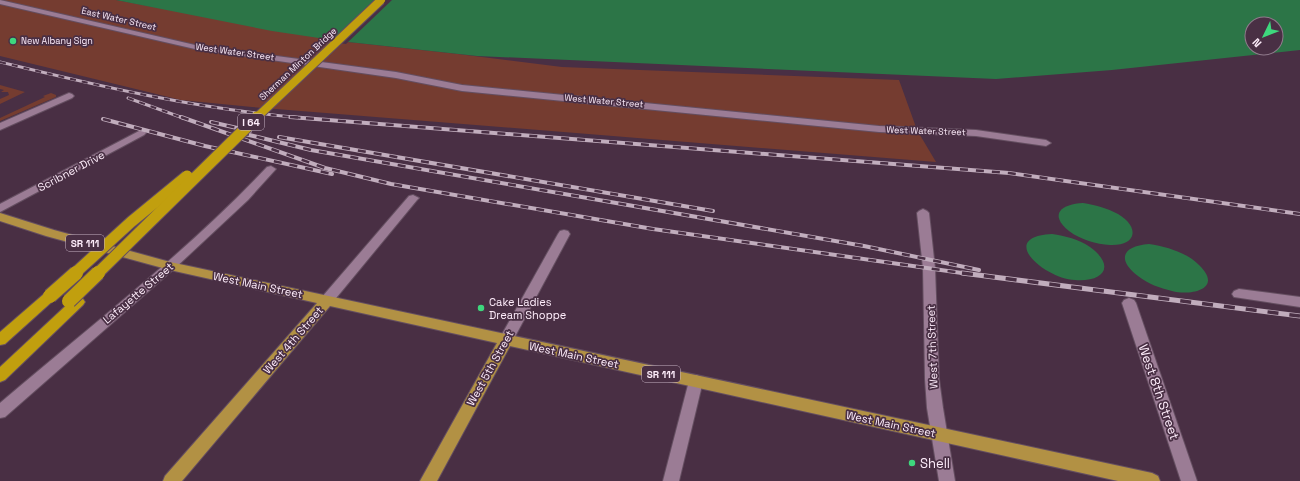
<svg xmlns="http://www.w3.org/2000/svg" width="1300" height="481" viewBox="0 0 1300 481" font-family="'Space Grotesk',sans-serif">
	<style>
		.green { fill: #753c30 }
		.water { fill: #2c7547; fill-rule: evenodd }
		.pier { fill: #492f44 }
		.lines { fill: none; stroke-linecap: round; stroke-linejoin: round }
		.minor-casing { stroke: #644e60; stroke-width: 2 }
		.major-casing { stroke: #644e60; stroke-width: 2 }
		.highway-casing { stroke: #644e60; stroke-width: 2 }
		.minor { fill: #9b7c95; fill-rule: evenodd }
		.major { fill: #b29144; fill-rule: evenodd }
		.highway { fill: #c19f0e; fill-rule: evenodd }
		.rail-far2-casing { stroke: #c1adbd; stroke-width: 3 }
		.rail-far1-casing { stroke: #c1adbd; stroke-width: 4 }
		.rail-casing { stroke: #c1adbd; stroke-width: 5 }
		.rail-far2 { stroke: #492f44; stroke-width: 2; stroke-dasharray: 6; stroke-linecap: butt }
		.rail-far1 { stroke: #492f44; stroke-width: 2.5; stroke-dasharray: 8; stroke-linecap: butt }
		.rail { stroke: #492f44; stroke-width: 3.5; stroke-dasharray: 11; stroke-linecap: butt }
		.highway-bridge-far2-casing { stroke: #644e60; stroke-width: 10; stroke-linecap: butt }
		.highway-bridge-far1-casing { stroke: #644e60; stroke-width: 13; stroke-linecap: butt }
		.highway-bridge-casing { stroke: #644e60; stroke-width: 16; stroke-linecap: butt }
		.highway-bridge-far2 { stroke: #c19f0e; stroke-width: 8 }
		.highway-bridge-far1 { stroke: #c19f0e; stroke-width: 11 }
		.highway-bridge { stroke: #c19f0e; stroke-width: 14 }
		.poi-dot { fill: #3ed77d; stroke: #492f44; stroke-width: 1.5 }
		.labels { text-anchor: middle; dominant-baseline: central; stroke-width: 3.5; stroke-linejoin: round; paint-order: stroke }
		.far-street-label { font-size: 9px; fill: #feedfb; stroke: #492f44 }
		.far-poi-label { font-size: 9px; fill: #feedfb; stroke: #492f44; text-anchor: start }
		.shield { fill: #492f44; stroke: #c8b4c4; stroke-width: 1 }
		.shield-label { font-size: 10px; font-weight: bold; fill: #feedfb }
		.street-label { font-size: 11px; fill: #feedfb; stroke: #492f44 }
		.poi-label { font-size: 11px; fill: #feedfb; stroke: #492f44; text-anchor: start }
		.near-street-label { font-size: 13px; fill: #feedfb; stroke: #492f44 }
		.near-poi-label { font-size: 13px; fill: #feedfb; stroke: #492f44; text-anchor: start }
	</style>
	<rect width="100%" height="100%" fill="#492f44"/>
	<g class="green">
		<polygon points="0,0 116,0 339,41 458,54 562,67 899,80 917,130 936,162 252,107 181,100 0,56"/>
		<polygon points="0,85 25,92 0,104 0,99 9,95 8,92 1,92 4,90 0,89"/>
		<polygon points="51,93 56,95 56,97 0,121 0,118 45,97 43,96"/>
	</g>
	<g class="water">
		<path d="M 116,0 L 1300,0 L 1300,50 L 1112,70 L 996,79 L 477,56 L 339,41 L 272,31 ZM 1252,24 L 1276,24 L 1276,48 L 1252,48 Z"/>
		<path d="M 1083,203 C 1095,205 1107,208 1118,214 C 1140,227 1137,246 1110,245 C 1096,244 1081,240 1069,231 C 1048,214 1062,204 1083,203 Z"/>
		<path d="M 1052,234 C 1065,236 1079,239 1090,247 C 1116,266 1104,282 1075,280 C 1045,279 996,237 1052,234 Z"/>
		<path d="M 1149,244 C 1167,247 1186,252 1199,265 C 1224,289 1191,296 1172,291 C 1160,288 1148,284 1138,276 C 1116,259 1123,246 1149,244 Z"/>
	</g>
	<polygon class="pier" points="376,0 392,0 346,44 330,42"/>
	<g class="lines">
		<g class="minor-casing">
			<g id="minor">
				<polygon points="0,0 195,45 396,72 462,85 879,126 976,130 1046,140 1051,143 1046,146 976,136 879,132 462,91 396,78 195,49 0,4"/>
				<polygon points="69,93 72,94 74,96 72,98 0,130 0,123"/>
				<polygon points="141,130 144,131 146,133 144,135 0,212 0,204"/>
				<path d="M 271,166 L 276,169 L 248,200 L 174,269 L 5,417 L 0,418 L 0,403 C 90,326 186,253 267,167 Z"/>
				<polygon points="413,195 419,198 417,200 332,303 327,305 322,303 320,300 322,297 409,196"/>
				<polygon points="923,209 927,211 929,213 935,268 939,379 943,408 955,481 939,481 927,408 925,379 923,268 917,213 919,211"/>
				<polygon points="564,230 568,231 570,234 511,344 506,345 501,344 499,340 501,336 558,234 560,231"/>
				<polygon points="1239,289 1300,297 1300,307 1234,297 1232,294 1234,291"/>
				<polygon points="1129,298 1134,300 1136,303 1197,481 1181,481 1122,303 1124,300"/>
				<polygon points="696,375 701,377 703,381 679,481 663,481 689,381 691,377"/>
			</g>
		</g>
		<g class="major-casing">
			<polygon id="major" points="0,213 54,230 170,262 1152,473 1158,476 1160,481 1118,481 510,346 437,481 420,481 497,343 330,306 182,481 163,481 165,476 317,303 170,270 46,236 0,221"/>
		</g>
		<g class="highway-casing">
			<g id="highway">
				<polygon points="50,291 55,293 57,296 55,299 5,344 0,345 0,332 45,293"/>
				<polygon points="78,297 83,299 85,302 83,305 5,380 0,382 0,367 73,299"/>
			</g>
		</g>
		<use href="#minor" class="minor"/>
		<use href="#major" class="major"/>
		<use href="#highway" class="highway"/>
		<g class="rail-far2-casing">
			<g id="rail-far2">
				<path d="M 0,62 C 102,87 198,109 303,118"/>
				<polyline points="128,98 183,118"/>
			</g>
		</g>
		<g class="rail-far1-casing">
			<g id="rail-far1">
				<polyline points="181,117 325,168 391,184 653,229 969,274"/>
				<polyline points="290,117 1009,173 1300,214"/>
				<polyline points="103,119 205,146 332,174"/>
				<polyline points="211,122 250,131"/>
				<polyline points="241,133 311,150 864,246 979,270"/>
				<polyline points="279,137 713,211"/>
			</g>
		</g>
		<g class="rail-casing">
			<polyline id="rail" points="962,273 1300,316"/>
		</g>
		<use href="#rail-far2" class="rail-far2"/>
		<use href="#rail-far1" class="rail-far1"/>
		<use href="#rail" class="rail"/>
		<g class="highway-bridge-far2-casing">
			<polyline id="highway-bridge-far2" points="256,118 381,0"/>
		</g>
		<g class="highway-bridge-far1-casing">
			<g id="highway-bridge-far1">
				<polyline points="74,274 131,222 187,176"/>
				<polyline points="97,274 257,117"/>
			</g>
		</g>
		<g class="highway-bridge-casing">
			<g id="highway-bridge">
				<polyline points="50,296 76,273"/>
				<polyline points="69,301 98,273"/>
			</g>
		</g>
		<use href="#highway-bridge-far2" class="highway-bridge-far2"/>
		<use href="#highway-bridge-far1" class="highway-bridge-far1"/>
		<use href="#highway-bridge" class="highway-bridge"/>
	</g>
	<g class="poi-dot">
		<circle cx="13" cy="41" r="4"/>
		<circle cx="481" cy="308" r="4"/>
		<circle cx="912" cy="463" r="4"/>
	</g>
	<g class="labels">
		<g class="far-street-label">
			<text transform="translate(119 19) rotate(13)">East Water Street</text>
			<text transform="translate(235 52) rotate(8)">West Water Street</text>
			<text transform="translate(298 64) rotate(-43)">Sherman Minton Bridge</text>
			<text transform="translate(604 101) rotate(5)">West Water Street</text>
			<text transform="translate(926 131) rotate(2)">West Water Street</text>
		</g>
		<g class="far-poi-label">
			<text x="21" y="41">New Albany Sign</text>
		</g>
		<g class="shield">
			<rect x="238" y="114" width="26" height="16" rx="3"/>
			<rect x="66" y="235" width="38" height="16" rx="3"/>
			<rect x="642" y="366" width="38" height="16" rx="3"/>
		</g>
		<g class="shield-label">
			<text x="251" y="122">I 64</text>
			<text x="85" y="243">SR 111</text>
			<text x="661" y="374">SR 111</text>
		</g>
		<g class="street-label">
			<text transform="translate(71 171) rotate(-28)">Scribner Drive</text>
			<text transform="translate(258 285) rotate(12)">West Main Street</text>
			<text transform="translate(138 293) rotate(-40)">Lafayette Street</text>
			<text transform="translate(293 340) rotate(-49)">West 4th Street</text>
			<text transform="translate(932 347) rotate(-92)">West 7th Street</text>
			<text transform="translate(574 355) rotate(12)">West Main Street</text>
			<text transform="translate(490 368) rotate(-61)">West 5th Street</text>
			<text transform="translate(891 424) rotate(12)">West Main Street</text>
		</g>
		<g class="poi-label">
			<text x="489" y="302">Cake Ladies<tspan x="489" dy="13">Dream Shoppe</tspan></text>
		</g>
		<g class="near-street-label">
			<text transform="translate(1159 392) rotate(71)">West 8th Street</text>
		</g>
		<g class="near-poi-label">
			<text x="920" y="463">Shell</text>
		</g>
	</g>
	<g transform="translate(1264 36) rotate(227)"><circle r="19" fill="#492f44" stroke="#917b8d"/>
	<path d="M0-3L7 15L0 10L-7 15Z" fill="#3ed77d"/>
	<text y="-6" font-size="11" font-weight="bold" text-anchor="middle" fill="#feedfb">N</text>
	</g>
</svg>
